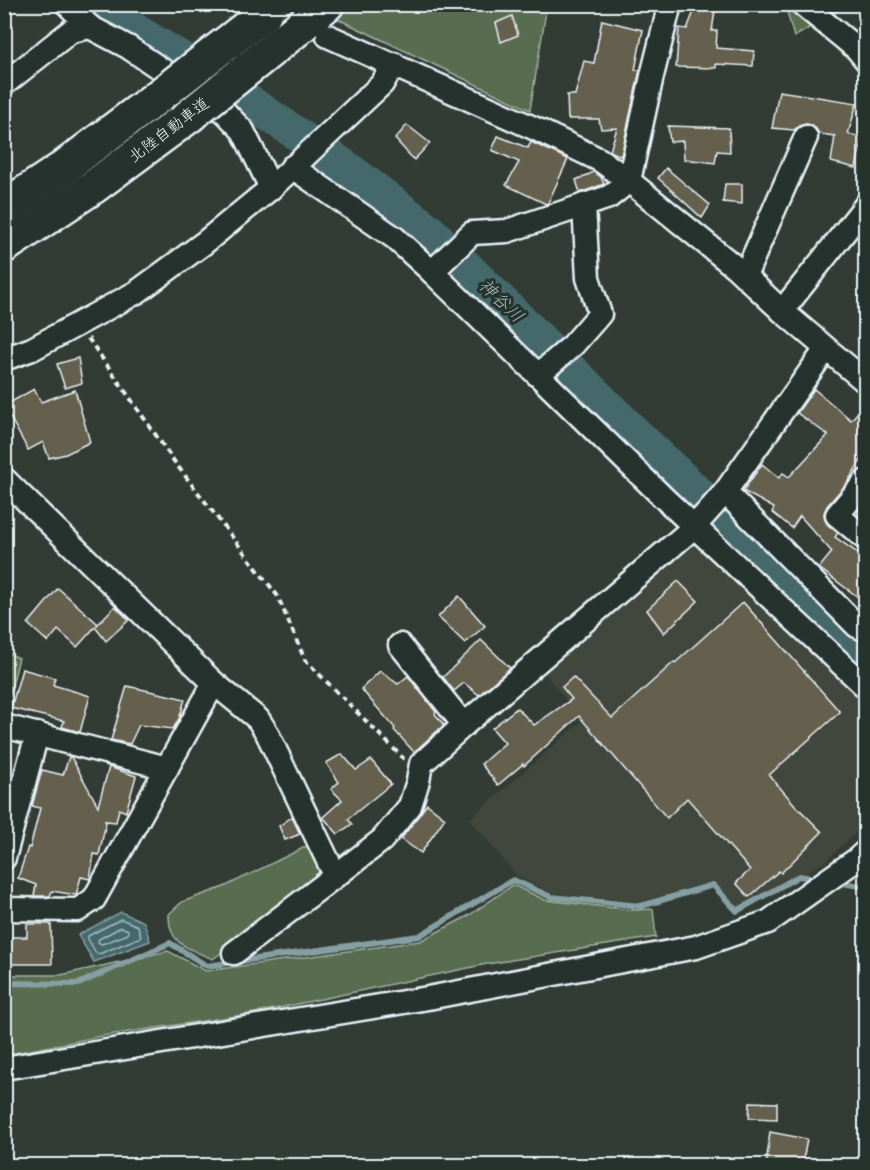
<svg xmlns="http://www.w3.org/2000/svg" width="870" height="1170" viewBox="0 0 870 1170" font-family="Pangolin,'Klee One',sans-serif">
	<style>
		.built { fill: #42473c }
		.green { fill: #596d50; stroke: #a0afa4; stroke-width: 1.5 }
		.water { fill: #44686b; stroke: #869fa3; stroke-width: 1.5 }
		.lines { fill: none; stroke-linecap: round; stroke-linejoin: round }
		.shore { stroke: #a6bac0; stroke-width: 1.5 }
		.stream { stroke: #869fa3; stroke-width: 6 }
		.river { stroke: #44686b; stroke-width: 34 }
		.building { fill: #65604e; stroke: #e8f1f8; stroke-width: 1.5 }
		.minor-casing { stroke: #e8f1f8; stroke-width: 27 }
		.highway-casing { stroke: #e8f1f8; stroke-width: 38 }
		.path { stroke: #e8f1f8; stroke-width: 4; stroke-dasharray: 6 4.5; stroke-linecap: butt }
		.minor { stroke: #26332d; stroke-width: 22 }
		.highway { stroke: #26332d; stroke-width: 33 }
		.highway-bridge-casing { stroke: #e8f1f8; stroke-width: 38; stroke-linecap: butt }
		.highway-bridge { stroke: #26332d; stroke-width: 33 }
		.labels { text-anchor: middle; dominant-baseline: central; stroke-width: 6; stroke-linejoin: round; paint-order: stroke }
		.street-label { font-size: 16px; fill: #e8f1f8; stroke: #26332d }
		.water-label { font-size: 18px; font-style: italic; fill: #a6bac0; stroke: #26332d }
	</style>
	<rect width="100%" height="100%" fill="#333c34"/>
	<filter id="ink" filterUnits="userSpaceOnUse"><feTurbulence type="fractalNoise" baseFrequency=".0167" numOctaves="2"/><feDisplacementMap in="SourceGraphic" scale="12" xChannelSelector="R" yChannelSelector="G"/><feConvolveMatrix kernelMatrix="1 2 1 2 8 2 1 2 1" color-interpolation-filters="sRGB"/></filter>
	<g filter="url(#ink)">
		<polygon class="built" points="694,535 865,700 865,824 826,861 740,913 714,881 641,902 552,893 517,876 470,819 583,720 540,668"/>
		<g class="green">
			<polygon points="865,4 866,8 842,8 794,37 785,5"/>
			<polygon points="309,5 547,5 530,110 338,19"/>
			<polygon points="5,652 19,658 5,713"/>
			<path d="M 309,845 L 325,877 L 213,959 C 189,949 168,945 169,914 L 182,902 L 224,887 Z"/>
			<polygon points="513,885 545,900 632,910 653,909 656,937 487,964 250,1014 102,1036 5,1055 5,975 61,975 168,951 206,971 420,941 468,916"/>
		</g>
		<polygon class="water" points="121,912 144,922 150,941 94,962 78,935"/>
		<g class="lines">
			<g class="shore">
				<polygon points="121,919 138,926 141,937 99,954 96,953 88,939 88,936"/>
				<polygon points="121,927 128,930 128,934 102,944 99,943 98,941 99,939"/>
			</g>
			<g class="stream">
				<polyline points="837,882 866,887"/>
				<polyline points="4,983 78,984 170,943 207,966 419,936 513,880 551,897 641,906 713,885 737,911 799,876 818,879"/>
			</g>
			<polyline class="river" points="92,4 220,82 346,167 430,231 632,430 866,653"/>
		</g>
		<g class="building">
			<polygon points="697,4 716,4 712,31 717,31 716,48 754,51 753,66 716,64 716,68 676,67 679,28 687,29"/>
			<polygon points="512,16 518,35 501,42 496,23"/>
			<polygon points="602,20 643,30 635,70 640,70 621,156 610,151 617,128 601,129 599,119 568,119 567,95 575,95 584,61 594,63"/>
			<polygon points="779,91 857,103 848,134 862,137 856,168 831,162 835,136 819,134 816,129 812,125 805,124 799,126 794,130 772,128"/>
			<polygon points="407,125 430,143 414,160 395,139"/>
			<polygon points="668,126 729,128 730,152 717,151 715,163 684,159 683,141 670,142"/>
			<polygon points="498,136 528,148 531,142 568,159 548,203 546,204 506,185 519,162 492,150"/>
			<polygon points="666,168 710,205 702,218 658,178"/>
			<polygon points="594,172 601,177 604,184 580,193 576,180"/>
			<polygon points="725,184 742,184 742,204 723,202"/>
			<polygon points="78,358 82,383 65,388 57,364"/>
			<polygon points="34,389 41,402 75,390 90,442 66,454 49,458 43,442 28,450 4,406"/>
			<polygon points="814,389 851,420 866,403 866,452 847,483 827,506 824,513 825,520 828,525 838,533 835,537 866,559 866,587 858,597 819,568 832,552 800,516 792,528 772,512 774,508 743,491 762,464 779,478 783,473 789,477 828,435 797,413"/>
			<polygon points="678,581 698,601 664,633 647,610"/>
			<polygon points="58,588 98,624 96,626 115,606 129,620 106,641 95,627 77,647 58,630 48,642 28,624"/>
			<polygon points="459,596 485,626 465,643 438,617"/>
			<polygon points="743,602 840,712 769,775 795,805 822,832 781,873 779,871 749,897 736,883 750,870 687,798 667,818 579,716 524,766 523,764 498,785 481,764 505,743 492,728 517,708 534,725 572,699 562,687 573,677 612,718 674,662 675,663"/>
			<polygon points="481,640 510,668 479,695 464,683 454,691 443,677"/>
			<polygon points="22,669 55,678 53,685 90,696 80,732 62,727 64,721 11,708"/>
			<polygon points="380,671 398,684 408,676 436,712 435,714 444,725 414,752 394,730 395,728 361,689"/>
			<polygon points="127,686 185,699 179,719 173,729 139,725 130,744 111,740"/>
			<polygon points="342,754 356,770 371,760 391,784 348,819 352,824 338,834 323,817 342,800 331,789 339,782 326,763"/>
			<polygon points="69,757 71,757 98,806 109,767 136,776 126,812 119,809 116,822 105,821 106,822 99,855 94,854 90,879 81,877 76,895 52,891 50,896 34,896 36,885 18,878 28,847 30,848 40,808 32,806 42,770 63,775"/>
			<polygon points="427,804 445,818 421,853 401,839"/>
			<polygon points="292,817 300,834 285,840 279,826"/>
			<polygon points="27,924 51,924 52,964 4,964 4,937 27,937"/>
			<polygon points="750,1102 777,1103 777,1119 749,1118"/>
			<polygon points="770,1132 807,1139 802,1166 766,1166"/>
		</g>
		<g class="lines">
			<g class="minor-casing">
				<g id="minor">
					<polyline points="67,4 90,27"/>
					<polyline points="802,4 857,49 866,60"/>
					<polyline points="328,36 538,130 600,160 629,181 735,267 782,311 866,382"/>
					<polyline points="4,84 71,31 90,27 128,47 225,112 243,131 271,188"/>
					<polyline points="292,167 395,238 432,272 472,233 507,231 609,197 629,181 652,76 670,4"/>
					<polyline points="584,205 588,278 600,314 573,345 538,375 666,500 866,687"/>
					<polyline points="432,272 538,375"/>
					<polyline points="745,276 806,137"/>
					<polyline points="782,311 866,205"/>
					<polyline points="4,359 32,349 137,292 204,243 271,188 382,84 394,64"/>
					<polyline points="4,479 187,657 214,683 258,719 267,733 330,865 338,874 382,840 410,806 418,781 421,764 464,725 694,527 725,492 826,349"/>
					<polyline points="866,481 837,515 866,539"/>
					<polyline points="725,492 857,626 866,630"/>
					<polyline points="400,645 464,725"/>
					<polyline points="4,726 167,768"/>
					<polyline points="4,858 37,734"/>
					<polyline points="4,909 78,910 94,899 214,683"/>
					<polyline points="234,953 338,874"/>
					<polyline points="4,1068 428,998 696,947 768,922 856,860 866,851"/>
				</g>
			</g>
			<g class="highway-casing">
				<g id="highway">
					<polyline points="296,30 327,4"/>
					<polyline points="4,207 63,168 160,95"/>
					<polyline points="4,246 93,187 189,116"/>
				</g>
			</g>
			<polyline class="path" points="88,338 176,464 277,595 305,660 404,759"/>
			<use href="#minor" class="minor"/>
			<use href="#highway" class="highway"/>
			<g class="highway-bridge-casing">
				<g id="highway-bridge">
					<polyline points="160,95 264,14"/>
					<polyline points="189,116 296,30"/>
				</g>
			</g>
			<use href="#highway-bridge" class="highway-bridge"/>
		</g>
	</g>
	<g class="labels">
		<g class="street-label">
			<text transform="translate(169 130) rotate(-37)">北陸自動車道</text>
		</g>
		<g class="water-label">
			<text transform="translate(501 301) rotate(44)">神谷川</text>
		</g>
	</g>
	<rect width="870" height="1170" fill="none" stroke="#26332d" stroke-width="24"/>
	<rect x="12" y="12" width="846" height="1146" fill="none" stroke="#e8f1f8" stroke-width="2" filter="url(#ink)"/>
</svg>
